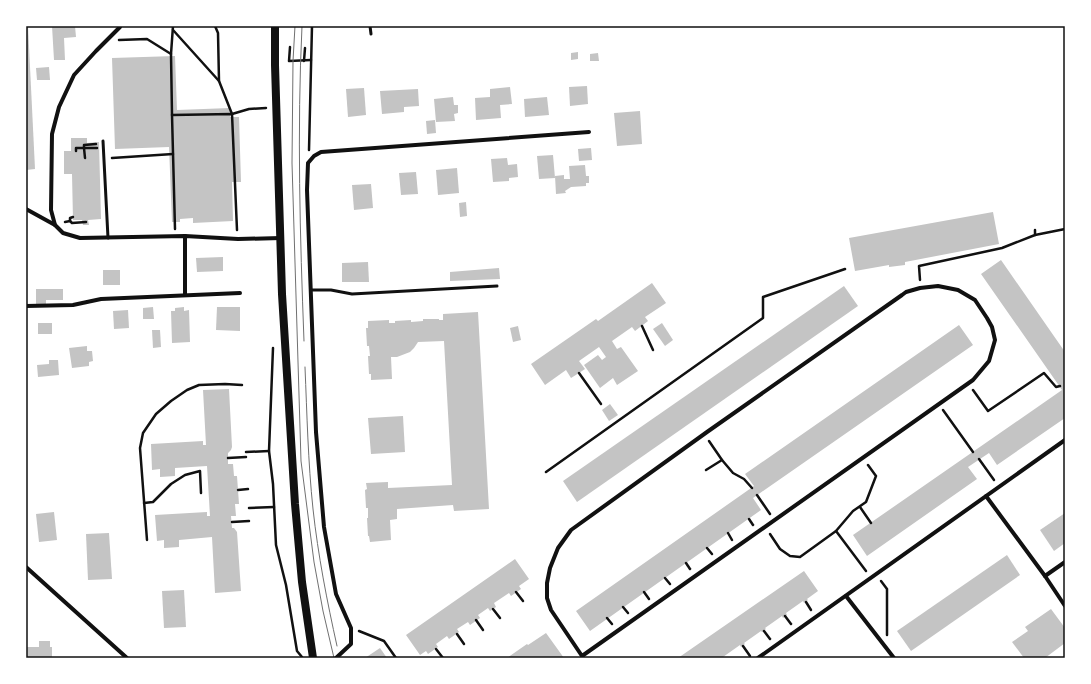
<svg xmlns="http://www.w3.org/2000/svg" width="1091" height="684" viewBox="0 0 1091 684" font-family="'Nunito Sans',sans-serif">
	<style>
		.building { fill: #c4c4c4 }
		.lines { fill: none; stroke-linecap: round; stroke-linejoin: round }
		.path { stroke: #111; stroke-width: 2.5 }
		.service { stroke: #111; stroke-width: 3 }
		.minor { stroke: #111; stroke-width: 4 }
		.secondary { stroke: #111; stroke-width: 8 }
		.tram { stroke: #707070; stroke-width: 1 }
		.neatline { fill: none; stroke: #111; stroke-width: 1.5 }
	</style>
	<rect width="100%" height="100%" fill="#fff"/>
	<g class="building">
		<polygon points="26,26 28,26 35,169 26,170"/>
		<polygon points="52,26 75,26 76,37 64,38 65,60 54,60"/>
		<polygon points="578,52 578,59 571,60 571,53"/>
		<polygon points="598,53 599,61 590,61 590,54"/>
		<polygon points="175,56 177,110 230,108 230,117 239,117 241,182 232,182 233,221 193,223 193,218 180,219 180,222 172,222 169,147 115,149 112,58"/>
		<polygon points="49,67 50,80 37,80 36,68"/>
		<polygon points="587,86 588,104 570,106 569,87"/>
		<polygon points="510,87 512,104 500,105 501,118 476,120 475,98 490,97 490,89"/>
		<polygon points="364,88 366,115 348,117 346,89"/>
		<polygon points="418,89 419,106 404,107 404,112 382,114 380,91"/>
		<polygon points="453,97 454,105 458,105 458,113 454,114 455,121 436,122 434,99"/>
		<polygon points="547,97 549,115 525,117 524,99"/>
		<polygon points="640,111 642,144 617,146 614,113"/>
		<polygon points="435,120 436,133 427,134 426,121"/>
		<polygon points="71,138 87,138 87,143 99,142 101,219 88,220 89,225 83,225 82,220 73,220 72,174 64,174 64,151 71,151"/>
		<polygon points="591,148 592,160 579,161 578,149"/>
		<polygon points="553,155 555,178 539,179 537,156"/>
		<polygon points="507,158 508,165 517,164 518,177 509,178 509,181 493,182 491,159"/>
		<polygon points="585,165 586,176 589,176 589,183 586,183 586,186 571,187 565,191 566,193 556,194 555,176 564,175 564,179 570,179 569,166"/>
		<polygon points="457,168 459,193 438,195 436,170"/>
		<polygon points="416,172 418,194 401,195 399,173"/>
		<polygon points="371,184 373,208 354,210 352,185"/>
		<polygon points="466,202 467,216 460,217 459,203"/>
		<polygon points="993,212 999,244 905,262 905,265 889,267 889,265 855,271 849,238"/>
		<polygon points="223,257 223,271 197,272 196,258"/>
		<polygon points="1001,260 1065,352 1065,418 997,465 989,453 968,467 977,479 867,556 853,535 1062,390 981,274"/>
		<polygon points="368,262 369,282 342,282 342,263"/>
		<polygon points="499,268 500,279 450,281 450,272"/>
		<rect x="103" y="270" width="17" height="15"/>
		<polygon points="652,283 666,303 645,317 648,321 635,331 632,327 612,341 617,349 621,347 638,371 617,385 613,378 600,388 584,365 598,355 602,360 606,357 599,347 579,361 585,369 579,373 571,378 566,370 545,385 531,364 596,319 598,321"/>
		<polygon points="844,286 858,306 577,502 563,481"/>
		<polygon points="36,289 63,289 63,300 46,300 46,305 36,305"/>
		<polygon points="153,307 154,319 143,319 143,308"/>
		<polygon points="184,307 184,311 189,310 190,342 172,343 171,311 175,311 175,308"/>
		<polygon points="217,307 240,307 240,331 216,330"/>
		<polygon points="128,310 129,328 114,329 113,311"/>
		<polygon points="478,312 489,509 454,511 453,505 397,509 397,519 390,520 391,540 370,542 369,536 368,536 367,518 368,518 368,508 366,508 365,490 367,489 366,483 388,482 388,488 452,485 444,341 418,342 414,348 410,352 397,357 391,357 392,379 371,380 371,374 369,374 368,356 370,356 369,346 367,346 366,328 368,328 368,321 389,320 389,323 395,323 395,321 411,320 411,322 423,321 423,319 439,319 439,320 443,320 443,314"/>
		<rect x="38" y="323" width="14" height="11"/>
		<polygon points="662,323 673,340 665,346 653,329"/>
		<polygon points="959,325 973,345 753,498 761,510 590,631 576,611 754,486 745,474"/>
		<polygon points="518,326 521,340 513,342 510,328"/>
		<polygon points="152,330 160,330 161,347 153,348"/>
		<polygon points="87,346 87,351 92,351 93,361 89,362 89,366 72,368 69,348"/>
		<polygon points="49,360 58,360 59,375 38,377 37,365 49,364"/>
		<polygon points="229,389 232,447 231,450 228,453 228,464 233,464 234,476 237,476 239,504 235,504 236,516 231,516 232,528 234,528 237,532 241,591 215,593 212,537 179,540 179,547 164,548 164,540 157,541 155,515 207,512 207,516 210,516 207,466 175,468 175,476 160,477 160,469 152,470 151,444 203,441 203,445 206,445 203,390"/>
		<polygon points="610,404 618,415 609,421 602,410"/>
		<polygon points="403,416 405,452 371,454 368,418"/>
		<polygon points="54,512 57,540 39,542 36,514"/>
		<polygon points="1065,513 1065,543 1054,551 1040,530"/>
		<polygon points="109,533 112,579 88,580 86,534"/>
		<polygon points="1007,555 1020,575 911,651 897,631"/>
		<polygon points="515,559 529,579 519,586 521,589 511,596 509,593 494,603 496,607 490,611 488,608 478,615 480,618 470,625 468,622 457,629 459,632 449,639 447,636 436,644 438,647 428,654 426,651 420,655 406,635"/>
		<polygon points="804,571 818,591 807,599 808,600 804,603 803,601 786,613 787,615 783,618 782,616 765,628 766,629 762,632 761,631 744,643 745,644 741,647 740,645 723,657 724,658 678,658"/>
		<polygon points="184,590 186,627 164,628 162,591"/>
		<polygon points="1051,609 1065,628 1065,643 1045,658 1024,658 1012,642 1028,631 1025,627"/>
		<polygon points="546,633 564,658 507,658 527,644 528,645"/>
		<polygon points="39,641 50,641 50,647 52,647 52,658 26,658 26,647 39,647"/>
		<polygon points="380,648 387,658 365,658"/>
	</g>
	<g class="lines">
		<g class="path">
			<polyline points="215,26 218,33 219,81 232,114 249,109 266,108"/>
			<polyline points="173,30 219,81"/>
			<polyline points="119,40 147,39 171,54"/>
			<polyline points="290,47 289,61 311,60"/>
			<polyline points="304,61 305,48"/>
			<polyline points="172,115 171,54 173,26"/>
			<polyline points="96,144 84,145 84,148 97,148"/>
			<polyline points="309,150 312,26"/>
			<polyline points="76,151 76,148 84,148 85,158"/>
			<polyline points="112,158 173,154"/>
			<polyline points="70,221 70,218 73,217"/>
			<polyline points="65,222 70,221 72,223 86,222"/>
			<polyline points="175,229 172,115 232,114 237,230"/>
			<polyline points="1035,235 1065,229"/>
			<polyline points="920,280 919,266 1002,248 1035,235 1035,230"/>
			<polyline points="642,326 653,350"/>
			<polyline points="273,348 269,451 273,484 276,545 286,585 297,651 302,657"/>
			<polyline points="579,373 601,404"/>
			<polyline points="973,390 988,411 1044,373 1056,387 1060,386"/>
			<polyline points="943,410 973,452"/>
			<polyline points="709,441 722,460 733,473 744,479 752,488"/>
			<polyline points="246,452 269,451"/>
			<polyline points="228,458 246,457"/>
			<polyline points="979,459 994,480"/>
			<polyline points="706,470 722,460"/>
			<polyline points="546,472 763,318 763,297 845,269"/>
			<polyline points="238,490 248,489"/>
			<polyline points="757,495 770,514"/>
			<polyline points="144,503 153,502 171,484 185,475 200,471 201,493"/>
			<polyline points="860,507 871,523"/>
			<polyline points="249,508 274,507"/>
			<polyline points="749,519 753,525"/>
			<polyline points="232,522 249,521"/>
			<polyline points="836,531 853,511 866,502 876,476 868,465"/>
			<polyline points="728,533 732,540"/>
			<polyline points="770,534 780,549 790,556 800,557 836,531 866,571"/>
			<polyline points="147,540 140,448 143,433 156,414 171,401 187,390 199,385 225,384 242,385"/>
			<polyline points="707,548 712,554"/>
			<polyline points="686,563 690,569"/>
			<polyline points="665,578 670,584"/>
			<polyline points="881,581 887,589 887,635"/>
			<polyline points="516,592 523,601"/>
			<polyline points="644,592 649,599"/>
			<polyline points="806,602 811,610"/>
			<polyline points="623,607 628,613"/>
			<polyline points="493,609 500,618"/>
			<polyline points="785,616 791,624"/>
			<polyline points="607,618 612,624"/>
			<polyline points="476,620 483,630"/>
			<polyline points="359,631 384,641 396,658"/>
			<polyline points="764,631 770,639"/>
			<polyline points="457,634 464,644"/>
			<polyline points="743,646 750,656"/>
			<polyline points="436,649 443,658"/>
		</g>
		<g class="service">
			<polyline points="370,26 371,34"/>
			<polyline points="103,141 108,238"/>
			<polyline points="311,290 331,290 352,294 497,286"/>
		</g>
		<g class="minor">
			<polyline points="26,209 55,225 63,233 80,238 185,236 238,239 281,238"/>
			<polyline points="55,225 51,210 52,134 59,107 74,75 96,51 120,27"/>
			<polyline points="185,236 185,295"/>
			<polyline points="26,306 73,305 101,299 240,293"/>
			<polyline points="986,496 1045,576 1065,606"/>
			<polyline points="26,567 127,658"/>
			<polyline points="1045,576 1065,562"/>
			<polyline points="846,596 894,658"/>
			<polyline points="582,656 973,380 989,361 995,340 992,327 987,318 975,300 958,290 938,286 920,288 906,292 902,295 707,432 571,530 558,548 550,568 547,583 547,598 551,610 582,656 583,658"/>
			<polyline points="336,658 351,644 351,628 336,594 324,527 316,432 307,190 308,163 314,156 321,152 589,132"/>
			<polyline points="758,658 1065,440"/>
		</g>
		<polyline class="secondary" points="275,26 275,65 282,294 295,504 302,582 313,658"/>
		<g class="tram">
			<polyline points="295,26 293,61 292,163 301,461 314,562 323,611 334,658"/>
			<path d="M 302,26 C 297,131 300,236 304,341"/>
			<path d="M 305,367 C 307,414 308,462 313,509 C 318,555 327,601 337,646"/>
		</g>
	</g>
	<rect width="1091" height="684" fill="none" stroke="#ffffff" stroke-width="54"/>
	<rect x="27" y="27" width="1037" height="630" class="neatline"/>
</svg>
